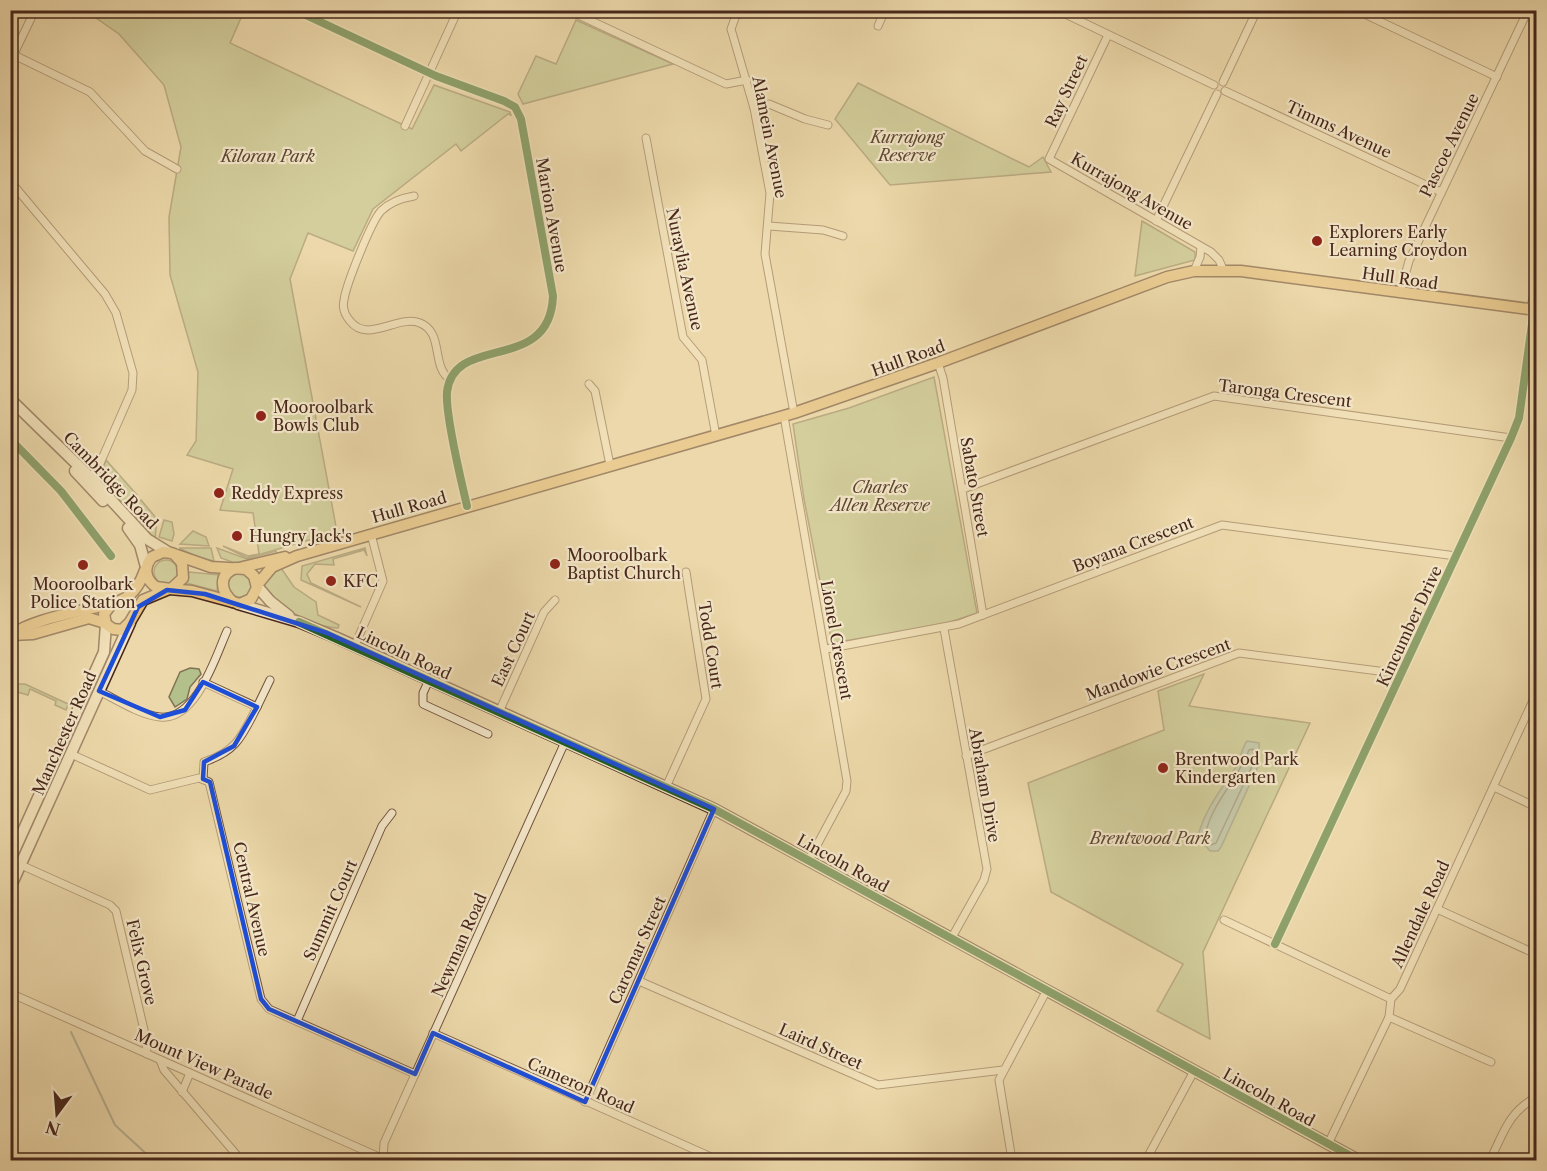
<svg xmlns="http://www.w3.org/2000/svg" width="1547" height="1171" viewBox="0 0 1547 1171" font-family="'Libre Caslon Text',serif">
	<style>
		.green { fill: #b3c08c; stroke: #7e7454; stroke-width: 1.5 }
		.water { fill: #99b9ae; stroke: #797f73; stroke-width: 1.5 }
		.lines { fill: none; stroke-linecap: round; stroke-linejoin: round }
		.shore { stroke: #707064; stroke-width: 1.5 }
		.stream { stroke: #797f73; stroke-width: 2 }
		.street-casing { stroke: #71533f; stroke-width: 9 }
		.secondary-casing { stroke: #48271b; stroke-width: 13 }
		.primary-casing { stroke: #48271b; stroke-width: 13 }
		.street { stroke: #f3e6c8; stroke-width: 7 }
		.secondary { stroke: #f3e6c8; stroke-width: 10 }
		.primary { stroke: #e6bc75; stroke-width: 10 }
		.cycleway-casing { stroke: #f3e6c8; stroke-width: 11 }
		.cycleway { stroke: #1b5e20; stroke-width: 8 }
		.marked { fill: none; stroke: #1d4ed8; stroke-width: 4.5; stroke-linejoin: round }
		.poi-dot { fill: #8f2418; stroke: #f3e6c8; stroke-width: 2 }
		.labels { text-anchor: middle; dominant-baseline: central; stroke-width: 4.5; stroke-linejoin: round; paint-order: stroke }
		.street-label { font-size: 16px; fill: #48271b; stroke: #f3e6c8 }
		.park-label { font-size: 16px; font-style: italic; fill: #5d4632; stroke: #f3e6c8 }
		.poi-label { font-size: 16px; fill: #48271b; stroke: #f3e6c8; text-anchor: start }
	</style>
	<rect width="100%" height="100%" fill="#ecd8aa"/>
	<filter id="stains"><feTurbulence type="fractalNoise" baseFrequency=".00333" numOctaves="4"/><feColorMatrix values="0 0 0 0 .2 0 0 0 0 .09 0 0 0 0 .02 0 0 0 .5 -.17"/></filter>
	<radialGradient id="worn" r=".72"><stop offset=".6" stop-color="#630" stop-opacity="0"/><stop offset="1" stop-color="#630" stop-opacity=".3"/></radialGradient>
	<g class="green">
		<polygon points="86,11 244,11 230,43 412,129 434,85 510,112 511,115 508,114 461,151 456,144 373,209 353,251 308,233 290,279 337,532 247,558 223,546 248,556 259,554 253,513 220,510 233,469 187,455 196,441 198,372 170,275 169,217 181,147 164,85 119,34"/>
		<polygon points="576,20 673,64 523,104 518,94 536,56 556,64"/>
		<polygon points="858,83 1029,167 1043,157 1051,172 890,185 835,119"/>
		<polygon points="1142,221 1195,252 1195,260 1135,276"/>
		<polygon points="934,377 977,613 941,625 832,643 804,499 793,424 849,408"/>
		<polygon points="106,460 137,495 124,505 98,481"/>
		<polygon points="141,500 157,519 155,540 127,510"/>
		<polygon points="164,520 172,522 174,534 172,541 159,537"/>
		<polygon points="193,531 206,537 209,546 180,544"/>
		<polygon points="179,548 211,548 214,561 199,558"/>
		<polygon points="217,548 247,559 276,551 277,554 235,563 221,558"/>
		<polygon points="365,548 367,556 364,550 333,559 334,565 315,564 307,574 311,583 361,607 301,580 302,566"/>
		<circle cx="166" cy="572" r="12"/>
		<path d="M 281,568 L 294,587 L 316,602 L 318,615 L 339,625 L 338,628 C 318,628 268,606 264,583 L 265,578 Z"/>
		<polygon points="189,572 219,575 217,591 186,583"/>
		<circle cx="240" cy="585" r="12"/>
		<polygon points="190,668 199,669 201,674 190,687 187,699 175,707 169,697 180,672"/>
		<polygon points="1204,674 1189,706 1310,723 1203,952 1210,1039 1157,1011 1183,964 1051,892 1028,783 1164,730 1158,691"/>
		<polygon points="18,684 25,684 68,704 66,710 55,705 56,701 30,689 28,695 17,692"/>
	</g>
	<path class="water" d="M 1247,741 L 1259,743 L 1259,764 L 1221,847 L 1218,851 L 1210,851 L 1198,836 C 1205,809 1221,790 1236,767 C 1241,759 1241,749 1247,741 Z"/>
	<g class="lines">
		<path class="shore" d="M 1253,749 L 1254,762 L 1216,843 L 1211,845 L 1205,836 C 1211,803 1238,780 1249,750 Z"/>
		<polyline class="stream" points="71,1032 115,1125 153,1160"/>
		<g class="street-casing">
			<g id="street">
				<path d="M 295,10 L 436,76 L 504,101 L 515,107 L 521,119 L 553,296 C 550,375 454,332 447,392 C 445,415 461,480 467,506"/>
				<polyline points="568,10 726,84 747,80"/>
				<polyline points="738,10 731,29 754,108 770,193 765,254 794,413"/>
				<polyline points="1057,10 1214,85"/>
				<polyline points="1356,10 1497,77"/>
				<polyline points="878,26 885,10"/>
				<polyline points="1108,35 1049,159 1211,252 1219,260 1223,269"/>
				<polyline points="14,55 90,92 145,151 177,169"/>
				<polyline points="10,62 35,10"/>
				<polyline points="1223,82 1257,10"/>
				<polyline points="1225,91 1441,192"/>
				<polyline points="754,108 769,104 805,119 828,125"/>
				<polyline points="405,126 458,10"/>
				<polyline points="646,138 683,337 702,360 716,436"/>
				<polyline points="10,181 105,294 116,313 133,373 132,390 98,468 90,477"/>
				<path d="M 414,196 C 402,198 390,202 381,211 C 371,222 346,285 344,300 C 342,308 345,315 350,321 C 368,344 398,314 420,323 C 445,333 430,367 451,380"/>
				<polyline points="1156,221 1217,94"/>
				<polyline points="769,226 823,230 843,236"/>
				<polyline points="1194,271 1200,257 1201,247"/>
				<polyline points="1400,293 1409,261 1528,10"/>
				<polyline points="1530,310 1536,285"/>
				<polyline points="938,363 943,378 983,615"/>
				<polyline points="589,384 595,391 610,465"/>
				<polyline points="784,416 847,781 846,791 809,860"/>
				<polyline points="963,489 1214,396 1511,438"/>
				<polyline points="944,629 987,869 984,880 951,939"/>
				<polyline points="355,645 383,581 371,534"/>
				<polyline points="826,649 959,624 1222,525 1456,556"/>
				<polyline points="429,680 423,693 423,704 488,734"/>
				<path d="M 203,682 L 257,707 C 242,736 237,751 204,762 L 203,779"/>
				<path d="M 99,691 C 117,700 140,715 160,717 C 196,721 215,658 227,631"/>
				<polyline points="257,707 270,680"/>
				<polyline points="499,712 544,612 555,600"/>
				<polyline points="71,754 150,790 199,778 209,782 261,999 269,1009 415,1074"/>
				<polyline points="966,756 1239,653 1402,674"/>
				<polyline points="666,787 706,699 686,572"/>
				<polyline points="1494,787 1536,807"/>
				<polyline points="21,865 110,905 116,911 145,1034 147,1054"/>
				<polyline points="1437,909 1536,954"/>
				<polyline points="1224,920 1391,999"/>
				<polyline points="1275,944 1511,438 1519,418 1534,310"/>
				<polyline points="639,981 878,1085 1003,1070"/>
				<polyline points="10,993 386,1160"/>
				<polyline points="1389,1017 1491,1062"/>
				<polyline points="297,1021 382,826 392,813"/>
				<polyline points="433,1033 718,1160"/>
				<polyline points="160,1060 164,1070 241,1160"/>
				<polyline points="182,1092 190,1073"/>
				<polyline points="585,1102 714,809"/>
				<polyline points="1328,1144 1389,1017 1391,999 1400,989 1536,694"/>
				<polyline points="383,1160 384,1143 565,742"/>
				<polyline points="1012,1160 999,1080 1047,990"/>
				<polyline points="1146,1160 1194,1071"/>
				<path d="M 1490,1160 C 1504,1133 1507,1114 1536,1097"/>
			</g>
		</g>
		<g class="secondary-casing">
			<g id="secondary">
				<polyline points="10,399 90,477 147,539 168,552"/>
				<polyline points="75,471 103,501"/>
				<polyline points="128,528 140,545 146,567"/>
				<polyline points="257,586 270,601 289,616"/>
				<polyline points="238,604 299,622 335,637 714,809 1358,1160"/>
				<polyline points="10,860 104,652 106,624"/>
				<polyline points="10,888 130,623"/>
			</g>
		</g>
		<g class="primary-casing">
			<g id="primary">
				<polyline points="239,568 285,557"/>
				<polyline points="257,585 272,567 297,556 794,413 938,363 1167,277 1194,271 1241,271 1536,310"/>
				<path d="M 169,589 L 192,591 L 240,604 L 251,599 L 257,588 L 254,576 L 246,569 L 211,567 L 171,553 L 163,552 L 152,557 C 143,568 145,579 156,587 L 171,589 L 183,578 L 182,563 L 174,554"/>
				<path d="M 233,602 C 220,591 218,574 236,568"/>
				<polyline points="110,606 104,614 106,624 113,629 122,630 130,622 143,600 167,590"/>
				<path d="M 12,634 C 33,621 59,616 83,610 C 113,603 133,605 145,570"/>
				<polyline points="11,635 33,634 89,618 105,623"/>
			</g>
		</g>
		<use href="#street" class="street"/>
		<use href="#secondary" class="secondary"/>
		<use href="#primary" class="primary"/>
		<g class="cycleway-casing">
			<g id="cycleway">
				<path d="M 295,10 L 436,76 L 504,101 L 515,107 L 521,119 L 553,296 C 550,375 454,332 447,392 C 445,415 461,480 467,506"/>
				<polyline points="10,439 61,491 111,556"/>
				<polyline points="299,622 714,809 1358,1160"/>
				<polyline points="1275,944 1511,438 1519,418 1534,310"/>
			</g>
		</g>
		<use href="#cycleway" class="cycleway"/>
	</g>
	<path d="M0 0H1547V1171H0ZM 167,590 L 205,594 L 327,633 L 714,809 L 585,1102 L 433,1033 L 415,1074 L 269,1009 L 261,999 L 210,782 L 203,779 L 204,762 L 234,746 L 257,707 L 203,682 L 185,710 L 160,717 L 99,691 L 138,607 Z" fill="#ecd8aa" fill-opacity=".55" fill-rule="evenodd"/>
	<path class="marked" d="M 167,590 L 205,594 L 327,633 L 714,809 L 585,1102 L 433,1033 L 415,1074 L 269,1009 L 261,999 L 210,782 L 203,779 L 204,762 L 234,746 L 257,707 L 203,682 L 185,710 L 160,717 L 99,691 L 138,607 Z"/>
	<g class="poi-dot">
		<circle cx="1317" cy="241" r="6"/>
		<circle cx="261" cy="416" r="6"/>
		<circle cx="219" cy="493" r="6"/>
		<circle cx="237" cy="536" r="6"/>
		<circle cx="555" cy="564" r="6"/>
		<circle cx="83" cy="565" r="6"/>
		<circle cx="331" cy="581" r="6"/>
		<circle cx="1163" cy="768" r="6"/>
	</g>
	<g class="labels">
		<g class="street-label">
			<text transform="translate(1066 91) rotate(-65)">Ray Street</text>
			<text transform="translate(1339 129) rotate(25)">Timms Avenue</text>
			<text transform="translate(770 137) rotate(79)">Alamein Avenue</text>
			<text transform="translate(1449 145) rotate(-64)">Pascoe Avenue</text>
			<text transform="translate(1132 191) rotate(30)">Kurrajong Avenue</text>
			<text transform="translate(552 215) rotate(80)">Marion Avenue</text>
			<text transform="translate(685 269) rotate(78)">Nuraylia Avenue</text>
			<text transform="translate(1400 278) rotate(8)">Hull Road</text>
			<text transform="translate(908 358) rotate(-20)">Hull Road</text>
			<text transform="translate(1285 393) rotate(7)">Taronga Crescent</text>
			<text transform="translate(111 480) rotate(46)">Cambridge Road</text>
			<text transform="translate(975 487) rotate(80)">Sabato Street</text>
			<text transform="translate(409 507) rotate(-16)">Hull Road</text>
			<text transform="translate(1133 544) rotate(-21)">Boyana Crescent</text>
			<text transform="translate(1409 626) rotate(-65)">Kincumber Drive</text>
			<text transform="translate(837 640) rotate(80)">Lionel Crescent</text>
			<text transform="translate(711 645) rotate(81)">Todd Court</text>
			<text transform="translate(513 649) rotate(-65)">East Court</text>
			<text transform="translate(404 653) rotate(25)">Lincoln Road</text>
			<text transform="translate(1158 669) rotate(-20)">Mandowie Crescent</text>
			<text transform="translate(64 733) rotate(-66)">Manchester Road</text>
			<text transform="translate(985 785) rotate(80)">Abraham Drive</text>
			<text transform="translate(843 863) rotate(29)">Lincoln Road</text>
			<text transform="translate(252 899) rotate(77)">Central Avenue</text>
			<text transform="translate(330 910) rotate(-66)">Summit Court</text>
			<text transform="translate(1420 914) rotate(-65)">Allendale Road</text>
			<text transform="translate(459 945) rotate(-66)">Newman Road</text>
			<text transform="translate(637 950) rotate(-66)">Caromar Street</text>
			<text transform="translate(142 962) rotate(77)">Felix Grove</text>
			<text transform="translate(821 1046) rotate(24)">Laird Street</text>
			<text transform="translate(204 1064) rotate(24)">Mount View Parade</text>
			<text transform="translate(581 1085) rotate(24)">Cameron Road</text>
			<text transform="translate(1269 1097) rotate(29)">Lincoln Road</text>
		</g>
		<g class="park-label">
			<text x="907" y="137">Kurrajong<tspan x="907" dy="18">Reserve</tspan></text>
			<text x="268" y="156">Kiloran Park</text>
			<text x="880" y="487">Charles<tspan x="880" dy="18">Allen Reserve</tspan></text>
			<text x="1150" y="838">Brentwood Park</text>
		</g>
		<g class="poi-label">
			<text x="1329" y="232">Explorers Early<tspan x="1329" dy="18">Learning Croydon</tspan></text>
			<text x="273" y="407">Mooroolbark<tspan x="273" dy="18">Bowls Club</tspan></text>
			<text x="231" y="493">Reddy Express</text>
			<text x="249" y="536">Hungry Jack's</text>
			<text x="567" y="555">Mooroolbark<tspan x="567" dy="18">Baptist Church</tspan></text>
			<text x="343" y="581">KFC</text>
			<text x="83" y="584" text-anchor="middle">Mooroolbark<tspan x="83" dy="18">Police Station</tspan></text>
			<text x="1175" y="759">Brentwood Park<tspan x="1175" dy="18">Kindergarten</tspan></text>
		</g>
	</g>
	<rect width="1547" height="1171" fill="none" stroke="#ecd8aa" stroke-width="36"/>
	<rect x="12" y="12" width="1523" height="1147" fill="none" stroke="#48271b" stroke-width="3"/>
	<rect x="18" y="18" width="1511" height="1135" fill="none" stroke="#48271b" stroke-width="1.5"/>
	<g transform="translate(57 1114) rotate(196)" stroke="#f3e6c8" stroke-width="4.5" paint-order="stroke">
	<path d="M0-4.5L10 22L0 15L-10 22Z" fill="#48271b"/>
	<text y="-9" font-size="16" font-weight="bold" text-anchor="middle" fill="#48271b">N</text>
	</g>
	<rect width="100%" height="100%" filter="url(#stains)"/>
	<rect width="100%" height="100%" fill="url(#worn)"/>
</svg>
